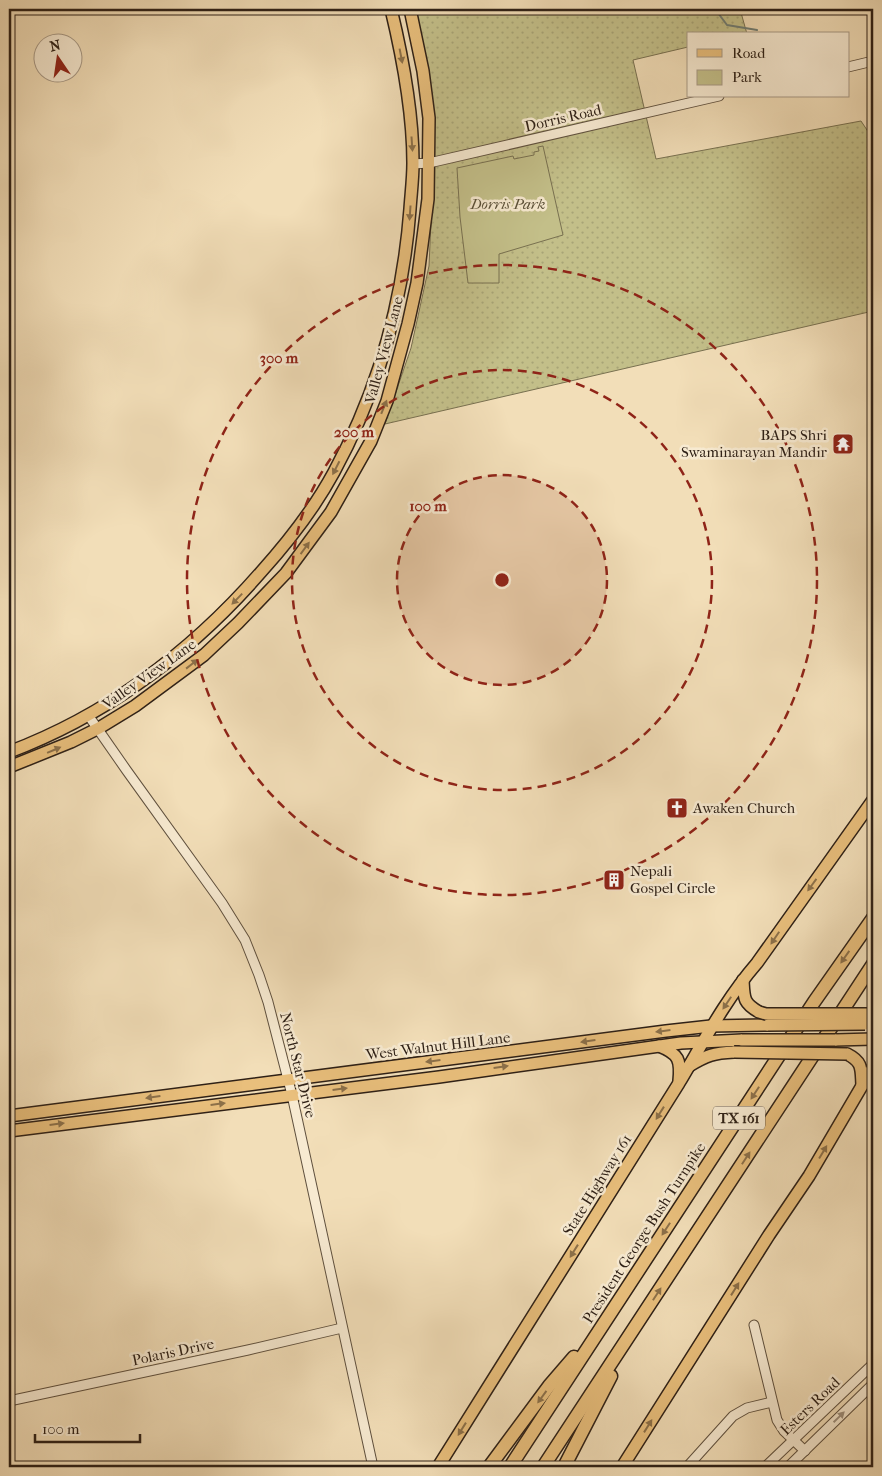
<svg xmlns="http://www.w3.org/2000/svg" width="882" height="1476" viewBox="0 0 882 1476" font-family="'IM FELL French Canon',serif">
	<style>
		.grass { fill: url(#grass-dots); stroke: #787050 }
		.park { fill: #c3bf89; stroke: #787050 }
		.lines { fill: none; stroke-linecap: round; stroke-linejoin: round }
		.stream { stroke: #707d74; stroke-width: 2 }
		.minor-casing { stroke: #5f503e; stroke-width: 11 }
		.major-casing { stroke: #2e2016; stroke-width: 14 }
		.highway-casing { stroke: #2e2016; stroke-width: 15 }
		.minor { stroke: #f7ead1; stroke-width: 9 }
		.major { stroke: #e9bf7c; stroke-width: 11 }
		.highway { stroke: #e9bf7c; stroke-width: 12 }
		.major-bridge-casing { stroke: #2e2016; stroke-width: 14; stroke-linecap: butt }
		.major-bridge { stroke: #e9bf7c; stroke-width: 11 }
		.oneway { fill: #8c7049 }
		.oneway2 { fill: #9d8f7d }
		.ring { fill: none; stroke: #8f2418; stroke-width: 2.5; stroke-dasharray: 9 6 }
		.labels { text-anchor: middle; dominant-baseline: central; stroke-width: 5; stroke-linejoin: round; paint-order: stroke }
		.shield { fill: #f7ead1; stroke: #6a5d4e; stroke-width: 1 }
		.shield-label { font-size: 14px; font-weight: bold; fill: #2e2016 }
		.street-label { font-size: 15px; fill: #2e2016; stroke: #f7ead1 }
		.park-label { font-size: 15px; font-style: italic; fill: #5b5038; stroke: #f7ead1 }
		.poi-label { font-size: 15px; fill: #2e2016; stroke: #f7ead1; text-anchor: start }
		.centre { fill: #8f2418; stroke: #f7ead1; stroke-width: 2.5 }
		.ring-label { font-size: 15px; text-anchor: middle; font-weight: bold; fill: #8f2418; stroke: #f7ead1; stroke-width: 5; stroke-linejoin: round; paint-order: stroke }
	</style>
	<defs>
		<pattern id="grass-dots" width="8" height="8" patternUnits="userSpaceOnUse" patternTransform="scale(1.25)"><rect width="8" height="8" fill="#c3bf89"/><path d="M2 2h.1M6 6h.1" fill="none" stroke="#a8a476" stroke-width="1.8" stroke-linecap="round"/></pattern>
	</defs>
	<rect width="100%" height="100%" fill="#f2deb8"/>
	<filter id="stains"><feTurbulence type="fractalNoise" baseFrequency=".004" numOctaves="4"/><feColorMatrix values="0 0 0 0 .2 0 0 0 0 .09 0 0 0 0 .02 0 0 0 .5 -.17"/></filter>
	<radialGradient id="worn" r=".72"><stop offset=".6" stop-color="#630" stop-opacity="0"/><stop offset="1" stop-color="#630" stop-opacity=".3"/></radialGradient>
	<polygon class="grass" points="414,9 740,9 747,34 688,34 688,47 633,60 656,159 861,121 873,139 873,311 385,424 411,348 429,266 432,201"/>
	<polygon class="park" points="543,146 563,235 499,254 499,283 468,283 460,217 457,168 513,156 514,159 534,155 534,152 539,151 538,147"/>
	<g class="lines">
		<polyline class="stream" points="715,9 727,25 757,30"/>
		<g class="minor-casing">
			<g id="minor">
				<polyline points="848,67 873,61"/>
				<polyline points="413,164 429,163 719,96"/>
				<polyline points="88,715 127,771 222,903 245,940 259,975 268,1002 292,1095 373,1467"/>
				<polyline points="754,1325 777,1420 784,1431 805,1451"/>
				<polyline points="9,1401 248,1350 342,1328"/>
				<polyline points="687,1467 733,1416 747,1408 772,1402"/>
				<polyline points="765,1467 873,1364"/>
				<polyline points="788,1467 873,1384"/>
			</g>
		</g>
		<g class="major-casing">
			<g id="major">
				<path d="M 9,752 C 107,715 192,651 261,572 C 288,542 314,509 334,472 C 378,391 403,301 410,209 C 411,194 413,179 413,163 C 413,111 403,59 391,9"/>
				<polyline points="9,767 71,742 99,728 135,706 204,655 238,623 286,573 331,512 371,441 387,401 408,324 417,283 428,199 429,118 423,71 410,9"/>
				<path d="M 743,980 C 744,998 743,1003 759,1012"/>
				<polyline points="835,1040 873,1039"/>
				<path d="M 659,1046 C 679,1054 681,1060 679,1081"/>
				<path d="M 847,1054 C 863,1062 861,1069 862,1085"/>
				<path d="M 689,1066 C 707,1055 714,1053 734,1052"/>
				<polyline points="9,1116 666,1031 711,1026 768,1025"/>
				<polyline points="9,1131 439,1077 681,1043 742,1040"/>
				<path d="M 438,1467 L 679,1083 C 704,1041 725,1000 757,963 L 873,800"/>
				<polyline points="622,1467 769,1235 809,1176 873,1067"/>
			</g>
		</g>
		<g class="highway-casing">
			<g id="highway">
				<polyline points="489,1467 549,1386 574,1357"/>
				<polyline points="510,1467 814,1002 873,918"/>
				<polyline points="543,1467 873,964"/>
				<polyline points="564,1467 611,1376"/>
			</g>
		</g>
		<use href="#minor" class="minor"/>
		<use href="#major" class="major"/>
		<use href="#highway" class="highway"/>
		<g class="major-bridge-casing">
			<g id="major-bridge">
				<polyline points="759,1012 766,1014 873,1014"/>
				<polyline points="768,1025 865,1024"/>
				<polyline points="742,1040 835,1040"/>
				<polyline points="734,1052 847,1054"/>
			</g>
		</g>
		<use href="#major-bridge" class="major-bridge"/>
	</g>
	<defs><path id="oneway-solid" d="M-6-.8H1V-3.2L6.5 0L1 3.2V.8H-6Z" transform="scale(1.25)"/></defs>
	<g class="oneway">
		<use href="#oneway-solid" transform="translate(401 56) rotate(79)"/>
		<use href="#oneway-solid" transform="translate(412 144) rotate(86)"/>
		<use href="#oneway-solid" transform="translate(410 213) rotate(94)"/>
		<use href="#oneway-solid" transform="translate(384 407) rotate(-68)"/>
		<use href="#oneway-solid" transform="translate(336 468) rotate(117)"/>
		<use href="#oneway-solid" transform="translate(305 548) rotate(-54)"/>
		<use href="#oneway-solid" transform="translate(237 599) rotate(134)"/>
		<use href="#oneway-solid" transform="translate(192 664) rotate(-38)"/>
		<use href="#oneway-solid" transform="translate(54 750) rotate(-23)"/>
		<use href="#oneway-solid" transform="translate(812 885) rotate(126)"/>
		<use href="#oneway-solid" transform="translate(775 938) rotate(124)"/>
		<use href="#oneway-solid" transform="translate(845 957) rotate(125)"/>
		<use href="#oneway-solid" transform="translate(727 1003) rotate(124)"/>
		<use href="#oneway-solid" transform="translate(663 1031) rotate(173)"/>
		<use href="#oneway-solid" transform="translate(588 1041) rotate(172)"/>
		<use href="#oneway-solid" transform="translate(433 1061) rotate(173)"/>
		<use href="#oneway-solid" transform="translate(501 1067) rotate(-8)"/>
		<use href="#oneway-solid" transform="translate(340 1089) rotate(-7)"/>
		<use href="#oneway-solid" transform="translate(755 1093) rotate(123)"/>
		<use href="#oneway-solid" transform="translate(153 1097) rotate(172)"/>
		<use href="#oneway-solid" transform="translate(218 1104) rotate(-7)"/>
		<use href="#oneway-solid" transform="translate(660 1113) rotate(122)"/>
		<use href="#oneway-solid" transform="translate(57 1124) rotate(-7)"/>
		<use href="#oneway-solid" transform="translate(823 1152) rotate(-59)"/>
		<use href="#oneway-solid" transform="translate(746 1158) rotate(-57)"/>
		<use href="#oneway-solid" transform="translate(666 1229) rotate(123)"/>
		<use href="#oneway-solid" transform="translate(574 1251) rotate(122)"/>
		<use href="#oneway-solid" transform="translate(735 1289) rotate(-58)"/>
		<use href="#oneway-solid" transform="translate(657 1294) rotate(-57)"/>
		<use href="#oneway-solid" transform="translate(542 1397) rotate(126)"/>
		<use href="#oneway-solid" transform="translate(648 1426) rotate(-58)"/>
		<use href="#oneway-solid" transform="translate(462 1429) rotate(122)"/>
	</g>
	<use class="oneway2" href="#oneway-solid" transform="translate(839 1417) rotate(-44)"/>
	<circle cx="502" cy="580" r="105" fill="#8f2418" fill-opacity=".12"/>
	<g class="ring">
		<circle cx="502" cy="580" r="105"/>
		<circle cx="502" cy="580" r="210"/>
		<circle cx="502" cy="580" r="315"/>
	</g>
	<defs>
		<g id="temple-square" transform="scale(1.125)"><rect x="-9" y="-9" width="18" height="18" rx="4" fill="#8f2418" stroke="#f7ead1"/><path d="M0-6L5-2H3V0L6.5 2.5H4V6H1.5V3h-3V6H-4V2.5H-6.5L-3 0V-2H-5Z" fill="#fff"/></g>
		<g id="church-square" transform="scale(1.125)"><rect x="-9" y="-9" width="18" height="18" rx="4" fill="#8f2418" stroke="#f7ead1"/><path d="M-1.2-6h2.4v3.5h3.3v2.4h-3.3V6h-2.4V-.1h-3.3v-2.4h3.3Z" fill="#fff"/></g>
		<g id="building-square" transform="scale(1.125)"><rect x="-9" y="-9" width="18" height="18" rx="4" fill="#8f2418" stroke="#f7ead1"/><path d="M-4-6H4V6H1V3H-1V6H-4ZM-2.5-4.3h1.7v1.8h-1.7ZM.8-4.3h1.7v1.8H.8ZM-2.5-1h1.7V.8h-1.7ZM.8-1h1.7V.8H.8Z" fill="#fff"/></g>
	</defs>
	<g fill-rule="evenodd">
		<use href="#temple-square" x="843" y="444"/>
		<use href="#church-square" x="677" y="808"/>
		<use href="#building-square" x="614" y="880"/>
	</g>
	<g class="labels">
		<rect class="shield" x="713" y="1106.5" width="52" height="23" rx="4"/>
		<g class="shield-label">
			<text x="739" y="1118">TX 161</text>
		</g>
		<g class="street-label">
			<text transform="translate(563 118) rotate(-13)">Dorris Road</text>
			<text transform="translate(384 350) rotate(-75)">Valley View Lane</text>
			<text transform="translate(149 674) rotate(-35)">Valley View Lane</text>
			<text transform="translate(438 1046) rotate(-7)">West Walnut Hill Lane</text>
			<text transform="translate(298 1065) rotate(76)">North Star Drive</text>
			<text transform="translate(597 1185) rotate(-58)">State Highway 161</text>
			<text transform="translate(644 1233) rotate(-57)">President George Bush Turnpike</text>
			<text transform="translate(173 1352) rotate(-12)">Polaris Drive</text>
			<text transform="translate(810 1406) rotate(-44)">Esters Road</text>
		</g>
		<g class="park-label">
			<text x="508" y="204">Dorris Park</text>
		</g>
		<g class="poi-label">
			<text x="827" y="435" text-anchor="end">BAPS Shri<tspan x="827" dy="17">Swaminarayan Mandir</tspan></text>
			<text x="693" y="808">Awaken Church</text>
			<text x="630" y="871">Nepali<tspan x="630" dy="17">Gospel Circle</tspan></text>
		</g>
	</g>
	<circle cx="502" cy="580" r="8" class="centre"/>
	<g class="ring-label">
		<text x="279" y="363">300 m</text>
		<text x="354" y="437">200 m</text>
		<text x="428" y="511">100 m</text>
	</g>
	<rect width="882" height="1476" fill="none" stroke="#f2deb8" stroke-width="30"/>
	<rect x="10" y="10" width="862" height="1456" fill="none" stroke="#2e2016" stroke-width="2.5"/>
	<rect x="15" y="15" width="852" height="1446" fill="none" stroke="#2e2016"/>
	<rect x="687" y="32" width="162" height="65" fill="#f7ead1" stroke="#a79986"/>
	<rect x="697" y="49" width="25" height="8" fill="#e9bf7c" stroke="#a79986"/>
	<text x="732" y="58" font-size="15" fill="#2e2016">Road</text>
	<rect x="697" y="70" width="25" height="15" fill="#c3bf89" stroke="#a79986"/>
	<text x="732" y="82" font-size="15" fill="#2e2016">Park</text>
	<g transform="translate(58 58) rotate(347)"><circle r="24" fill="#f7ead1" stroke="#a79986"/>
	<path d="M0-4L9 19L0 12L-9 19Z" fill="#8f2418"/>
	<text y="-8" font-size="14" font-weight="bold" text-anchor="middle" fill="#2e2016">N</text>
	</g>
	<path d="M35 1434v8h105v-8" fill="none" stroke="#2e2016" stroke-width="2.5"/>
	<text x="42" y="1434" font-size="15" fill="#2e2016" stroke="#f7ead1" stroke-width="4" paint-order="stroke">100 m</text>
	<rect width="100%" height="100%" filter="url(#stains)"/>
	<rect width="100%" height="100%" fill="url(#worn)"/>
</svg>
